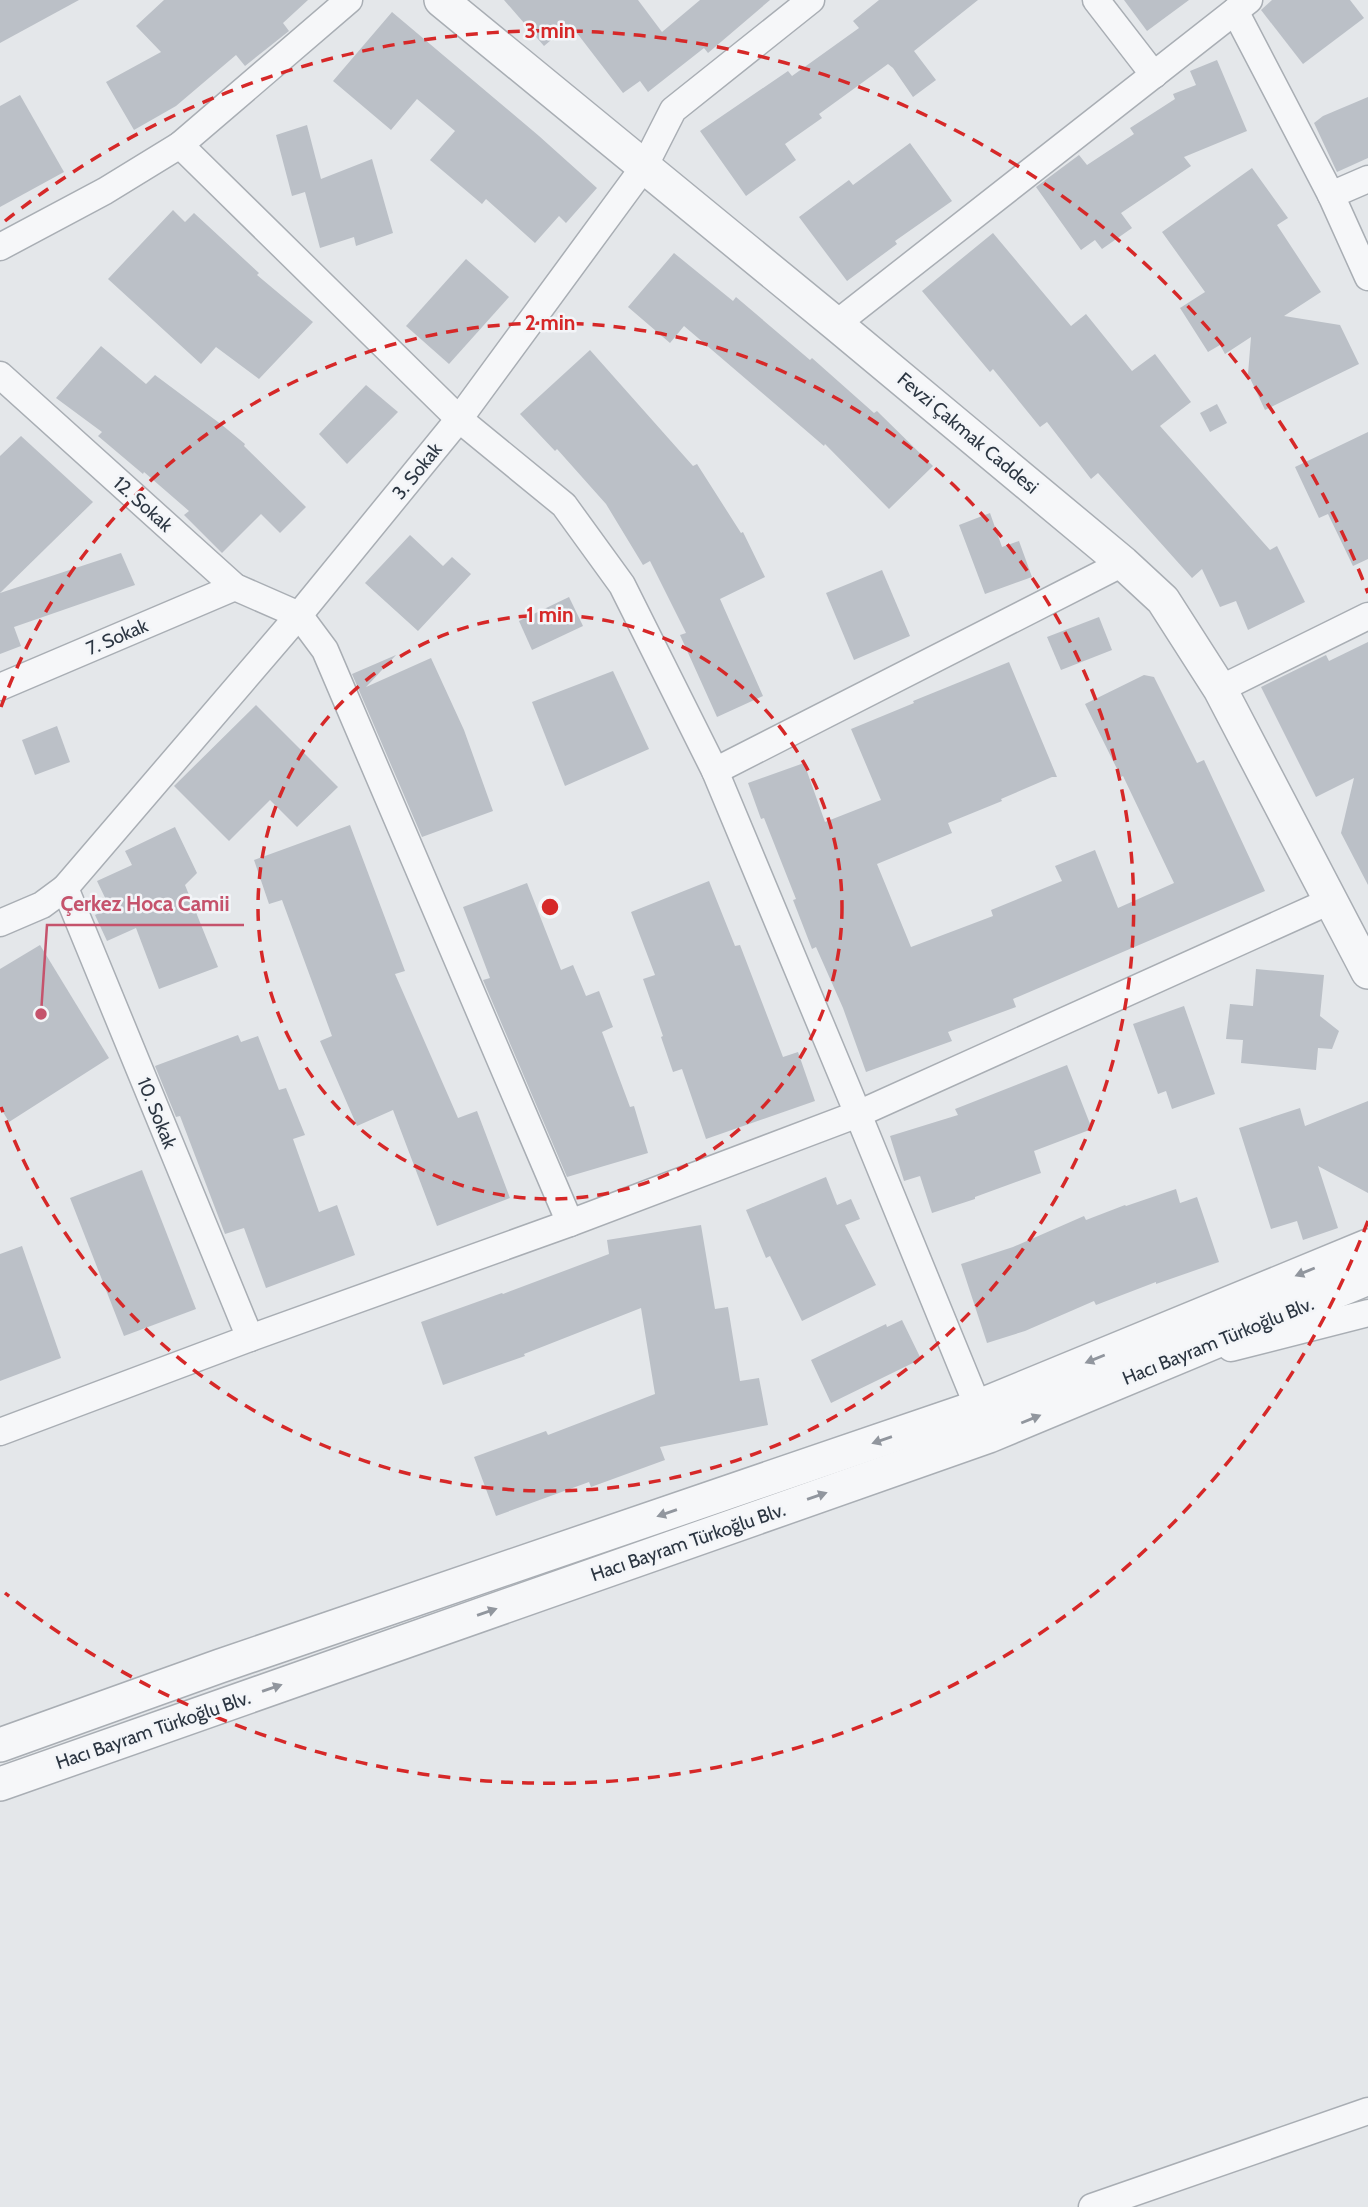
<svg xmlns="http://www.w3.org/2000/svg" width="1368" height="2207" viewBox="0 0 1368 2207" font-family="Cabin,sans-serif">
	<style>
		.building { fill: #bbc0c7 }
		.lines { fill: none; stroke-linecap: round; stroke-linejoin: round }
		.minor-casing { stroke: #a9aeb4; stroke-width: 29 }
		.tertiary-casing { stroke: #a9aeb4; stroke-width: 36 }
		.minor { stroke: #f6f7f9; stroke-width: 26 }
		.tertiary { stroke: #f6f7f9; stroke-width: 33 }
		.oneway { fill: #91969e }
		.ring { fill: none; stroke: #d62828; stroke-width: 3.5; stroke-dasharray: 12 9 }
		.labels { text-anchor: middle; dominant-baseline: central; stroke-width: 5; stroke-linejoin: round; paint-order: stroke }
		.street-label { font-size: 19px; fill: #2c3642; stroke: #f3f5f8 }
		.centre { fill: #d62828; stroke: #f3f5f8; stroke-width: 3.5 }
		.ring-label { font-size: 21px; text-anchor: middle; font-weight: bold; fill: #d62828; stroke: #f3f5f8; stroke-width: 5; stroke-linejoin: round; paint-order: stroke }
		.leader { fill: none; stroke: #c5536c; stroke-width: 2.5 }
		.callout-dot { fill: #c5536c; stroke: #f3f5f8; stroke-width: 2.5 }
		.callout-label { font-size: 21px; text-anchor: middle; font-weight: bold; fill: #c5536c; stroke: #f3f5f8; stroke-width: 5; stroke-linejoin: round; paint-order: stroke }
	</style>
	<rect width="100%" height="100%" fill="#e4e7ea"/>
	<g class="building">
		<polygon points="0,0 79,0 0,43"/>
		<polygon points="164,0 308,0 283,23 289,31 245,66 236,55 176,106 134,130 106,82 161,52 136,26"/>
		<polygon points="504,0 638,0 662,32 700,0 770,0 708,53 704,48 648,92 640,81 623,93 570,24 544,46"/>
		<polygon points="879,0 978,0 914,51 936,80 913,97 893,68 888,64 819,114 822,118 785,144 796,160 746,196 700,131 788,71 792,76 859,28 853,21"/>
		<polygon points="1124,0 1189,0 1147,31"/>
		<polygon points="1272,0 1350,0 1364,18 1303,64 1261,10"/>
		<polygon points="392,12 539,136 597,188 566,223 559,216 535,243 486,199 482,204 430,160 455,131 417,99 391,130 333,81"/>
		<polygon points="1217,60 1247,131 1184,157 1191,166 1121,213 1132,228 1102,249 1095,240 1081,250 1036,187 1079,155 1087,165 1134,134 1130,128 1175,99 1173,94 1196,85 1190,71"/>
		<polygon points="20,95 64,172 0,207 0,106"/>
		<polygon points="1368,97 1368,158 1337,172 1314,123 1323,116"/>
		<polygon points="307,125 321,179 372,159 393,233 356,246 354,237 320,248 305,192 292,196 276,135"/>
		<polygon points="910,143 952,201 895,241 897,244 847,281 799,217 849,180 853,185"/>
		<polygon points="1252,168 1288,218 1277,225 1321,292 1284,316 1340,325 1359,364 1265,410 1248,374 1251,337 1225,354 1220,345 1208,352 1180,308 1205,292 1162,232"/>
		<polygon points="173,210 185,222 194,213 259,273 257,275 313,322 259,379 216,347 201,364 108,279"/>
		<polygon points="993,233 1071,326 1086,314 1132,371 1155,354 1191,402 1160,426 1270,550 1277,546 1305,602 1248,630 1236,601 1220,607 1202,569 1192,578 1098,473 1091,479 1047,422 1040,427 993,369 990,372 922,291"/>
		<polygon points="674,253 733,301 736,297 810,360 812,358 874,413 877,411 933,466 889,509 825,444 824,446 684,326 670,343 628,307"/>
		<polygon points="466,259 509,297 449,364 406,326"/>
		<polygon points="101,346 146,384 155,375 222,425 245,444 244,446 306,507 280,533 261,514 222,553 184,515 189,511 144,472 143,474 98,436 102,432 56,398"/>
		<polygon points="590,350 693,466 697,464 741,533 743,532 765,577 720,599 763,696 717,717 680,635 686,633 650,561 643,565 606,504 557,449 555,451 520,414"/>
		<polygon points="366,385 398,412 347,464 319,434"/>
		<polygon points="1217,404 1227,423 1210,432 1200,413"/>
		<polygon points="1368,432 1368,559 1353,566 1328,514 1319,518 1295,467"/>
		<polygon points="21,436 93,502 0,593 0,456"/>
		<polygon points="990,513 1002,547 1019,541 1032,577 985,594 959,525"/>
		<polygon points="410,535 443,566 452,557 471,574 418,631 365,583"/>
		<polygon points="121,553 135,585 14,627 21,646 0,654 0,593"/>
		<polygon points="882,570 910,636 854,660 826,593"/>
		<polygon points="569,597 583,626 532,650 519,621"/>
		<polygon points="1099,617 1112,650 1061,670 1047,637"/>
		<polygon points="1368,642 1368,885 1341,833 1354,778 1316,797 1261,687 1326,655 1329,661"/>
		<polygon points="396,655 366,687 431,658 464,730 493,811 422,837 352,674"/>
		<polygon points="1009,662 1057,777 1052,777 1001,799 1002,801 948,823 952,833 877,864 911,947 993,916 991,910 1062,881 1055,866 1095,850 1118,908 1174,883 1123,776 1121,777 1085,704 1144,675 1154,677 1197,763 1204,760 1265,891 1013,999 1016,1007 948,1032 952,1041 866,1072 843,1008 816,947 812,949 793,900 796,899 764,818 761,819 748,783 804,763 825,822 881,800 851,729 914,703 913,701"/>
		<polygon points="613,671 649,749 565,786 532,702"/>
		<polygon points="256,705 338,787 297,827 270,800 229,841 174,786"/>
		<polygon points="57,726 70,762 35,775 22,740"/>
		<polygon points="350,825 405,971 395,974 458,1118 477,1111 510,1198 437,1226 393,1110 357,1126 320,1041 332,1036 282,900 269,904 254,860"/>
		<polygon points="175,827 197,873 185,885 218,967 159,989 136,928 107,941 95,915 110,908 97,881 132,865 125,851"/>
		<polygon points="709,881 735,946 740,945 783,1057 798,1052 815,1101 706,1139 682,1069 673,1072 661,1037 663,1036 643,979 655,975 631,912"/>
		<polygon points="527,883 561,970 573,965 586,996 599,991 613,1027 602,1032 630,1107 634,1106 648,1153 567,1177 483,980 490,978 463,907"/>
		<polygon points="40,945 109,1058 9,1122 0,1107 0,969"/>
		<polygon points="1256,969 1324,975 1320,1016 1339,1031 1332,1049 1318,1048 1316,1070 1241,1063 1243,1040 1226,1039 1230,1004 1253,1006"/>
		<polygon points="1184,1006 1215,1094 1172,1109 1166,1091 1158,1094 1133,1024"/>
		<polygon points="238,1035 241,1042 258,1036 279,1090 286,1088 305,1135 293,1139 319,1212 337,1205 355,1255 266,1288 244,1228 225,1234 180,1116 176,1117 155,1066"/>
		<polygon points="1067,1065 1092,1129 1034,1151 1041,1173 975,1197 975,1199 932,1213 920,1176 904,1181 890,1136 958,1115 955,1109"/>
		<polygon points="1368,1101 1368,1193 1318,1166 1338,1228 1303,1240 1297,1221 1271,1229 1239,1128 1300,1108 1305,1126"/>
		<polygon points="142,1170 196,1309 124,1336 70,1198"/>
		<polygon points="826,1177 837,1205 851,1199 860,1219 845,1225 876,1285 802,1321 770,1256 766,1258 746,1210"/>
		<polygon points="1176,1189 1180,1203 1197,1197 1219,1262 1156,1284 1156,1282 1096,1305 1094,1301 1025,1331 987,1343 961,1264 1013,1247 1084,1216 1086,1220 1125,1205 1126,1206"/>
		<polygon points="701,1225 715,1309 728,1307 740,1381 759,1378 768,1425 660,1447 665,1460 591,1487 589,1482 496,1516 474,1457 546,1431 548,1435 655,1394 641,1308 524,1354 525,1356 443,1385 421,1322 502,1293 503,1294 609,1254 607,1240"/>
		<polygon points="22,1246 61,1358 0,1381 0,1254"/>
		<polygon points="902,1320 921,1359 831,1403 811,1360 886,1324 887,1327"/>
	</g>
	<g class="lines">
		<g class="minor-casing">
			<g id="minor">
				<polyline points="1096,0 1154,75"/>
				<polyline points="1235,11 1331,195 1368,277"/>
				<polyline points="180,145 459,419 564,505 622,585 715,771 858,1114 985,1424"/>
				<polyline points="1331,195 1368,179"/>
				<polyline points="0,247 105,191 180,145 349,0"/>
				<polyline points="836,324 1249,0"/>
				<polyline points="0,375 235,587 299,615 325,650 570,1223"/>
				<polyline points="0,687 235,587"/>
				<polyline points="1220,689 1368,616"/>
				<polyline points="715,771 1123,563"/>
				<polyline points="65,888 250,1338"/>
				<polyline points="0,923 42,905 65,888 299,615 459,419 644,167 673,110 811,0"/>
				<polyline points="1231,1348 1368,1313"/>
				<polyline points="0,1432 250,1338 570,1223 858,1114 1330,901"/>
				<polyline points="1092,2207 1368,2111"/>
			</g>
		</g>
		<g class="tertiary-casing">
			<g id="tertiary">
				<polyline points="441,0 836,324 1123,563 1163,600 1220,689 1368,972"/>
				<polyline points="0,1745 220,1666 977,1407 1368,1246"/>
				<polyline points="0,1784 989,1436 1368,1278"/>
			</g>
		</g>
		<use href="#minor" class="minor"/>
		<use href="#tertiary" class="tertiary"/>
	</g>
	<defs><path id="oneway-solid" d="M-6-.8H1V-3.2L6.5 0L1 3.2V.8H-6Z" transform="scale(1.75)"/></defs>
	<g class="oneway">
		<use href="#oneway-solid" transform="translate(1305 1272) rotate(158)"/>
		<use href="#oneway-solid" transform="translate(1095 1359) rotate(158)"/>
		<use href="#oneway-solid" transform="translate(1031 1419) rotate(-22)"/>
		<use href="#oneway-solid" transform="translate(882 1440) rotate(161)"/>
		<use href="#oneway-solid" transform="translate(817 1496) rotate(-19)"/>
		<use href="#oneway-solid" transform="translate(667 1513) rotate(161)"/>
		<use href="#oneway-solid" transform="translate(487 1612) rotate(-19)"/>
		<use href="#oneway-solid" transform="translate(272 1688) rotate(-19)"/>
	</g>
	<g class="ring">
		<circle cx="550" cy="907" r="292"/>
		<path d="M1 707A584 584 0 1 1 1 1107"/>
		<path d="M1368 1221A876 876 0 0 1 5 1593M5 221A876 876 0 0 1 1368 593"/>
	</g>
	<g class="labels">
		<g class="street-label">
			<text transform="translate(968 433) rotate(40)">Fevzi Çakmak Caddesi</text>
			<text transform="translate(417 471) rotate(-51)">3. Sokak</text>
			<text transform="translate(143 504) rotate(42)">12. Sokak</text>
			<text transform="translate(117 637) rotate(-23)">7. Sokak</text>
			<text transform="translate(157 1113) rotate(68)">10. Sokak</text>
			<text transform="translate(1218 1341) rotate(-22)">Hacı Bayram Türkoğlu Blv.</text>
			<text transform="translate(688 1542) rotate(-19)">Hacı Bayram Türkoğlu Blv.</text>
			<text transform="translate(153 1730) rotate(-19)">Hacı Bayram Türkoğlu Blv.</text>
		</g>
	</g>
	<circle cx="550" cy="907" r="10" class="centre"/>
	<g class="ring-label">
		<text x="550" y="38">3 min</text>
		<text x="550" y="330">2 min</text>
		<text x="550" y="622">1 min</text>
	</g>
	<path class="leader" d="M41 1014L47 925H244"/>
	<circle class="callout-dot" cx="41" cy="1014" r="7"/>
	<g class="callout-label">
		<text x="145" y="911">Çerkez Hoca Camii</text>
	</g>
</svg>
